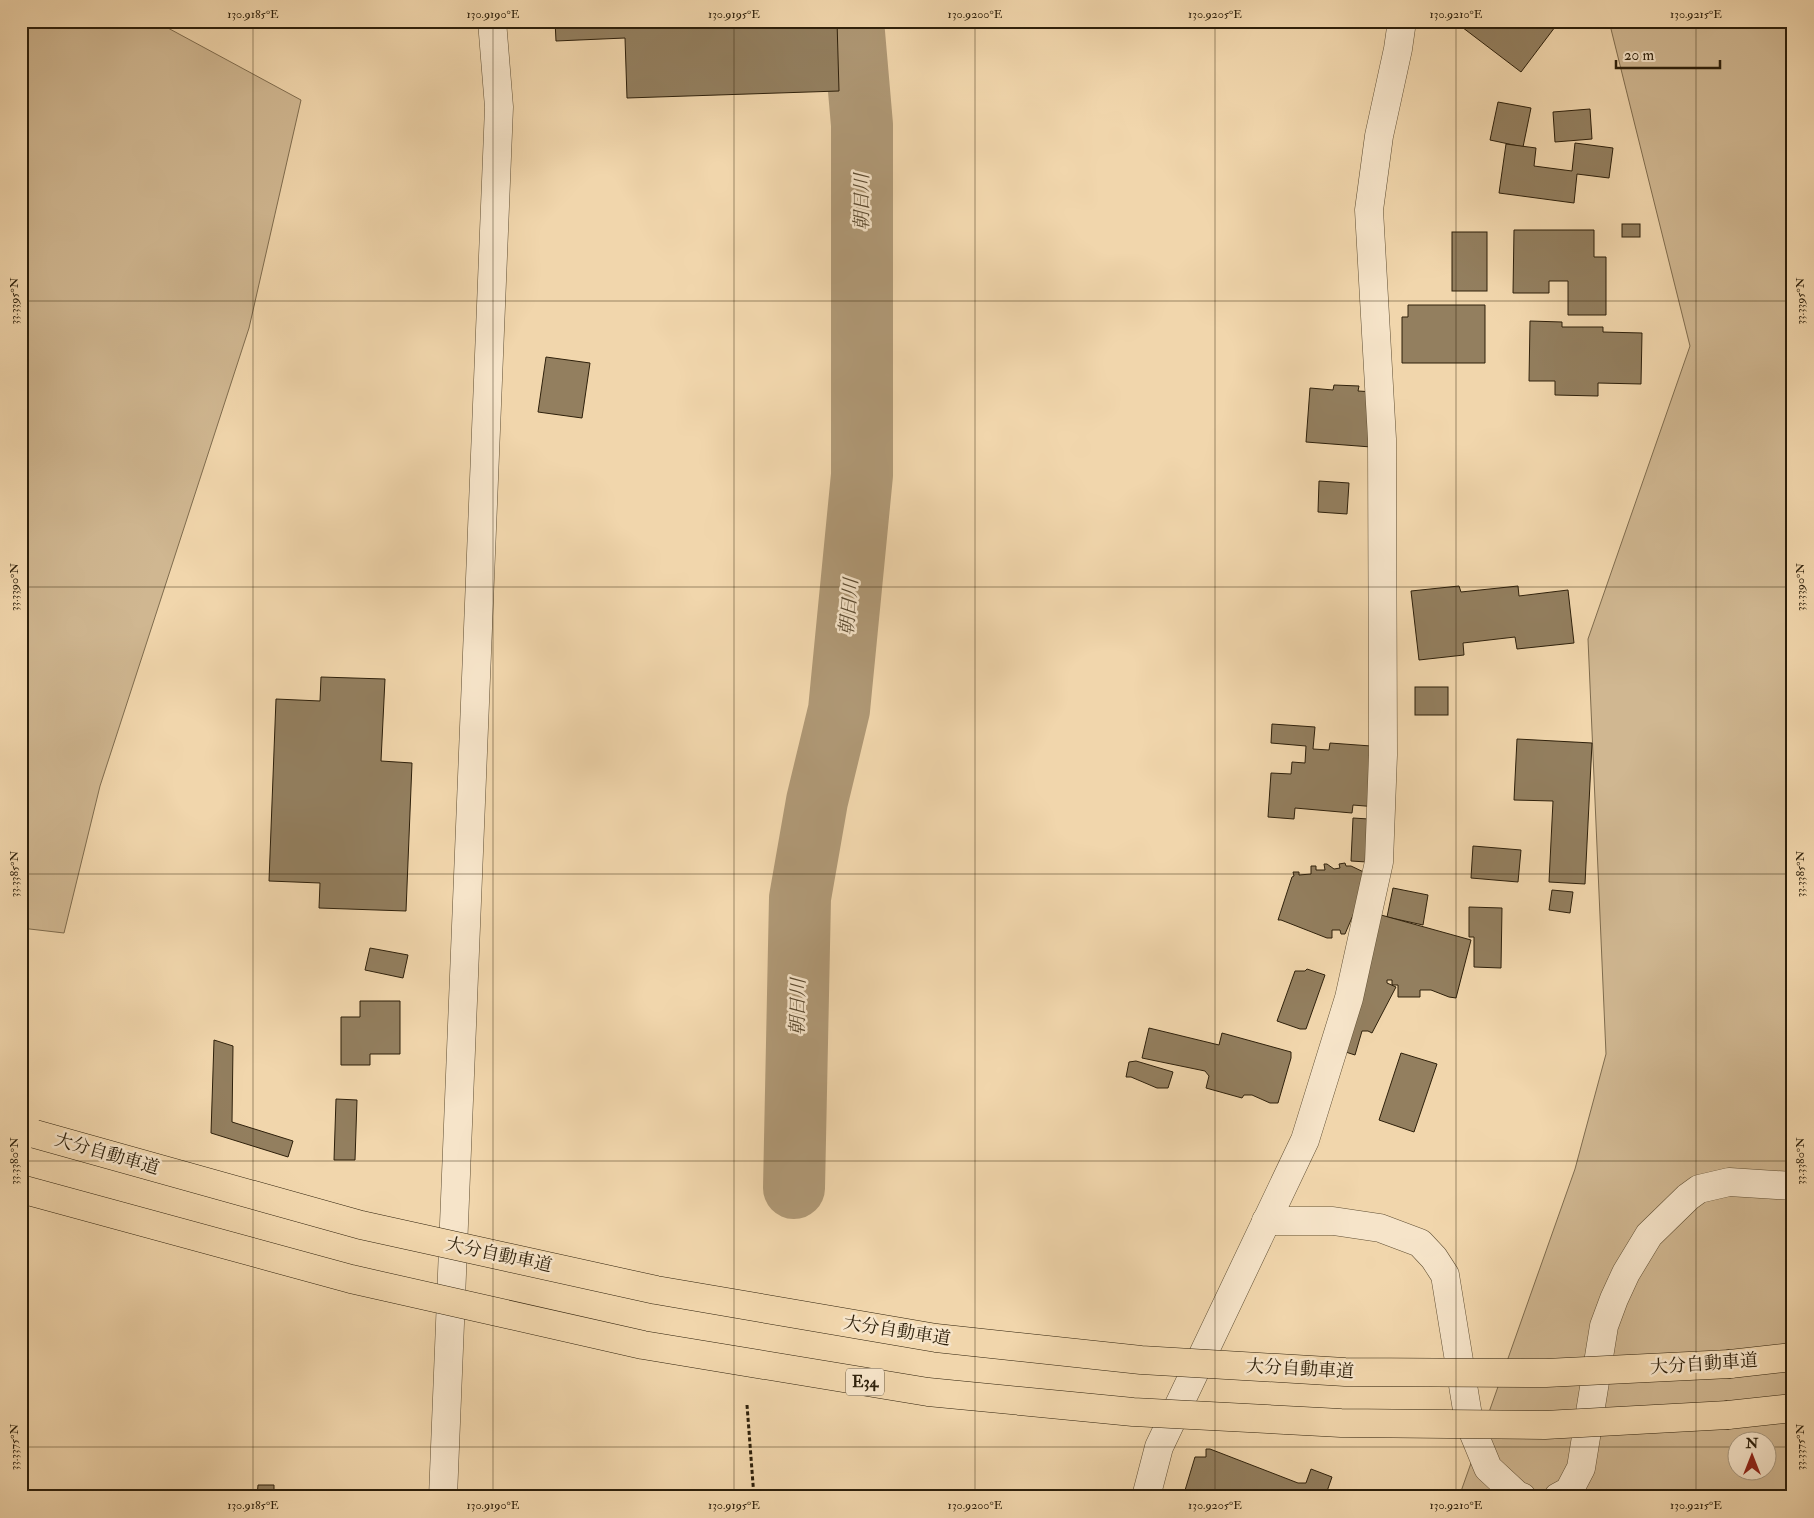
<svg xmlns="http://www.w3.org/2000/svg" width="1814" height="1518" viewBox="0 0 1814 1518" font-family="'IM FELL Double Pica','Noto Serif JP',serif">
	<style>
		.green { fill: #d0b791; stroke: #7f6c4e; fill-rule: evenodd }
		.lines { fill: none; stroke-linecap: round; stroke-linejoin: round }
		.river { stroke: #af9875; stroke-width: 62 }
		.building { fill: #937f5f; stroke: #2e200b }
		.minor-casing { stroke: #5f4e33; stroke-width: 29 }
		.highway-casing { stroke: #2e200b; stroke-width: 29 }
		.path { stroke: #2e200b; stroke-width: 3; stroke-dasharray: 4 2.5; stroke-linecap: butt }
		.minor { stroke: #f6e4c9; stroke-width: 28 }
		.highway { stroke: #f1d6ac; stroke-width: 28 }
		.highway-bridge-casing { stroke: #2e200b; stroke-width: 29; stroke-linecap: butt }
		.highway-bridge { stroke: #f1d6ac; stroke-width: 28 }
		.ticks { fill: none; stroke: #2e200b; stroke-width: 1; stroke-opacity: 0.45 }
		.labels { text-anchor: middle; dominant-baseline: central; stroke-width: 5; stroke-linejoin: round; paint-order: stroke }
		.shield { fill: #f6e4c9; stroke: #6a5b44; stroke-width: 1 }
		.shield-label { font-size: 16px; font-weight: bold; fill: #2e200b }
		.street-label { font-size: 18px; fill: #2e200b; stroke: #f6e4c9 }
		.water-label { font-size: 19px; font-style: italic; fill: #5b4a30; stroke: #f6e4c9 }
		.neatline { fill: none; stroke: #2e200b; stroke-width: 2 }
		.ticks-label { font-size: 12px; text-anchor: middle; fill: #2e200b }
	</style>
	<rect width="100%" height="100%" fill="#f1d6ac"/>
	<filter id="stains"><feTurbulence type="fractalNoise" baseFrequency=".004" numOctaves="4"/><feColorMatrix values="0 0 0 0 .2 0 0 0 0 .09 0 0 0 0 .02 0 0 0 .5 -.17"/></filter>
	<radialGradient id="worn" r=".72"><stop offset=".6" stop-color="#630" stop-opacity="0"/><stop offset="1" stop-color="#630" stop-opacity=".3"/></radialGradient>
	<g class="green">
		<polygon points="21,21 155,21 301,100 249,328 100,786 64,933 21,928"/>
		<path d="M 1609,21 L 1793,21 L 1793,1497 L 1459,1497 L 1575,1169 L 1606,1054 L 1588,639 L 1690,346 ZM 1736,1440 L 1766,1440 L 1766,1470 L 1736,1470 Z"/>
	</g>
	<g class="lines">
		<polyline class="river" points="794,1188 800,898 817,801 839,710 862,475 862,125 853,21"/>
	</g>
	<g class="building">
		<polygon points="555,21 837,21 839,91 627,98 625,38 556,41"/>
		<polygon points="1454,21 1547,21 1555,27 1521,72"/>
		<polygon points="1498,102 1531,108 1523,147 1490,140"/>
		<polygon points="1590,109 1592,139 1555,142 1553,112"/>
		<polygon points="1575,143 1613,148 1609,178 1577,174 1574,203 1499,193 1506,144 1536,148 1534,166 1572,171"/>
		<rect x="1622" y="224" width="18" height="13"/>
		<polygon points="1514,230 1594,230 1594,257 1606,257 1606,315 1568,315 1568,281 1549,281 1549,293 1513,293"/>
		<rect x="1452" y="232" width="35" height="59"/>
		<polygon points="1408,305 1485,305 1485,363 1402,363 1402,317 1408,317"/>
		<polygon points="1530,321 1562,322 1562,327 1603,327 1603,332 1642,333 1641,384 1598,383 1598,396 1555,395 1555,381 1529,381"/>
		<polygon points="546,357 590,363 582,418 538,412"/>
		<polygon points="1334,385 1359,386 1358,391 1375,392 1371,447 1306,442 1310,388 1333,390"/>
		<polygon points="1319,481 1349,483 1347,514 1318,512"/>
		<polygon points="1459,586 1461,592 1518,586 1519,596 1568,590 1574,643 1517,649 1515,637 1463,643 1464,655 1419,660 1411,591"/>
		<polygon points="321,677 385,679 381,761 412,763 406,911 319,908 320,883 269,881 276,699 320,701"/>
		<rect x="1415" y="687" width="33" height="28"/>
		<polygon points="1272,724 1315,727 1313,749 1329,750 1330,743 1371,746 1389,808 1353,805 1352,813 1295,808 1294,819 1268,817 1271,773 1291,774 1292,762 1305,763 1306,746 1271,743"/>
		<polygon points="1517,739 1592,743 1585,884 1549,882 1553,801 1514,800"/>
		<polygon points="1353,818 1384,820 1382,863 1351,861"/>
		<polygon points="1473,846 1521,850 1518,882 1471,878"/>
		<polygon points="1345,863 1346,866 1351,866 1370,875 1345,934 1341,934 1340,930 1332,930 1332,938 1327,938 1281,920 1278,920 1292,877 1294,876 1293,872 1299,872 1299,875 1311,874 1311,866 1316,866 1316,870 1325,870 1324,864 1327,864 1334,869 1340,868 1339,864"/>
		<polygon points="1393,888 1428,895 1423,925 1387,917"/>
		<polygon points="1552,890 1573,892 1570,913 1549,910"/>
		<polygon points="1469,907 1502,908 1501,968 1474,967 1474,937 1469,937"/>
		<polygon points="1381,915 1471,940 1456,998 1449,997 1431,990 1420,990 1420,997 1398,997 1398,985 1392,985 1392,980 1387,980 1387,983 1396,987 1372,1033 1368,1031 1362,1031 1355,1055 1330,1047"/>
		<polygon points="370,948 408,955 403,978 365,970"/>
		<polygon points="1307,969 1325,975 1306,1029 1300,1029 1277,1021 1295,971 1305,971"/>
		<polygon points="360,1001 400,1001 400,1054 370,1054 370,1065 341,1065 341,1017 360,1017"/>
		<polygon points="1149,1028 1219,1045 1222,1033 1291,1052 1291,1058 1278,1103 1270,1103 1252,1095 1244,1095 1242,1098 1206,1088 1209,1076 1205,1071 1142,1058"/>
		<polygon points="214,1040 233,1046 232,1122 293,1141 288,1157 211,1133"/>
		<polygon points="1401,1053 1437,1064 1414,1132 1379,1120"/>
		<polygon points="1136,1061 1173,1072 1168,1088 1157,1088 1131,1077 1126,1077 1129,1062"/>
		<polygon points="336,1099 357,1100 355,1160 334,1160"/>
		<polygon points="1206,1449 1210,1449 1298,1483 1306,1483 1311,1469 1332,1477 1325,1497 1183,1497 1195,1457 1206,1457"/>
		<polygon points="258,1485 274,1485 274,1497 257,1497"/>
	</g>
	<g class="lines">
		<g class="minor-casing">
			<g id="minor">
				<polyline points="1266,1221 1333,1221 1380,1228 1420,1243 1434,1258 1445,1275 1469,1422 1488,1468 1517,1495 1522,1497"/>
				<polyline points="443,1497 499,107 492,21"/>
				<polyline points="1146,1497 1159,1447 1305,1140 1349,998 1379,862 1383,755 1382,439 1369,210 1379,136 1398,49 1402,21"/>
				<polyline points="1558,1497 1569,1491 1581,1468 1604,1326 1614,1299 1626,1273 1649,1235 1688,1197 1699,1189 1729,1182 1793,1186"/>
			</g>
		</g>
		<g class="highway-casing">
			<g id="highway">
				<polyline points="1730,1364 1793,1357"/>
				<polyline points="1728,1415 1793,1408"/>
			</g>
		</g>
		<polyline class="path" points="747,1405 754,1497"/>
		<use href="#minor" class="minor"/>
		<use href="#highway" class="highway"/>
		<g class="highway-bridge-casing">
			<g id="highway-bridge">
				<polyline points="35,1134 361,1225 656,1290 936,1338 1141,1360 1345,1372 1546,1373 1730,1364"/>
				<polyline points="21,1189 351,1279 643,1345 928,1392 1133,1412 1341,1423 1545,1425 1728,1415"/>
			</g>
		</g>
		<use href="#highway-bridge" class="highway-bridge"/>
	</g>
	<path class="ticks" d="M 253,21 L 253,1497M 493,21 L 493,1497M 734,21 L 734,1497M 975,21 L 975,1497M 1215,21 L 1215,1497M 1456,21 L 1456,1497M 1696,21 L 1696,1497M 21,301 L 1793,301M 21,587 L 1793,587M 21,874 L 1793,874M 21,1161 L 1793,1161M 21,1447 L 1736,1447M 1766,1447 L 1793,1447"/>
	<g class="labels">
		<rect class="shield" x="846" y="1368.5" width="38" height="27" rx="4"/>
		<g class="shield-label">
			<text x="865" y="1382">E34</text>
		</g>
		<g class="street-label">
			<text transform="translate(107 1154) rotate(16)">大分自動車道</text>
			<text transform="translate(499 1255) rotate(12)">大分自動車道</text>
			<text transform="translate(897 1331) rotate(9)">大分自動車道</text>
			<text transform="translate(1704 1364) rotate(-4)">大分自動車道</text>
			<text transform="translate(1300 1369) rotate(3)">大分自動車道</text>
		</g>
		<g class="water-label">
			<text transform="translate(862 202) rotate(-90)">朝日川</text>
			<text transform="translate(849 607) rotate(-85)">朝日川</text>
			<text transform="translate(798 1007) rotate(-89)">朝日川</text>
		</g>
	</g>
	<rect width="1814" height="1518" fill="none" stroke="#f1d6ac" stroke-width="55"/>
	<g transform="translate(1752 1456)"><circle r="24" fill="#f6e4c9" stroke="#a6967d"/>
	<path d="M0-4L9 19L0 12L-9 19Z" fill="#8f2418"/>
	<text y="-8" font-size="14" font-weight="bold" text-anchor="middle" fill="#2e200b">N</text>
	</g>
	<path d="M1616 60v8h104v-8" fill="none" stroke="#2e200b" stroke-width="2.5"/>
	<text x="1624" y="60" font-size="15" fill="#2e200b" stroke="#f6e4c9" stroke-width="4" paint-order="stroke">20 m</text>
	<rect x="28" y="28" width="1758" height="1462" class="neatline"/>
	<g class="ticks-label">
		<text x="253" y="18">130.9185°E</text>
		<text x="493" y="18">130.9190°E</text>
		<text x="734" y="18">130.9195°E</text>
		<text x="975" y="18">130.9200°E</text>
		<text x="1215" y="18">130.9205°E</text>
		<text x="1456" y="18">130.9210°E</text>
		<text x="1696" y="18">130.9215°E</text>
		<text transform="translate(14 301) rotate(-90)" y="4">33.3395°N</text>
		<text transform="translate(1800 301) rotate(-90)" y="4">33.3395°N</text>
		<text transform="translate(14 587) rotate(-90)" y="4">33.3390°N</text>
		<text transform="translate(1800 587) rotate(-90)" y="4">33.3390°N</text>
		<text transform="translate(14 874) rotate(-90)" y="4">33.3385°N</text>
		<text transform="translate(1800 874) rotate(-90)" y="4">33.3385°N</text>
		<text transform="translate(14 1161) rotate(-90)" y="4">33.3380°N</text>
		<text transform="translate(1800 1161) rotate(-90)" y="4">33.3380°N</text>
		<text transform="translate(14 1447) rotate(-90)" y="4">33.3375°N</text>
		<text transform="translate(1800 1447) rotate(-90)" y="4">33.3375°N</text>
		<text x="253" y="1509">130.9185°E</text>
		<text x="493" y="1509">130.9190°E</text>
		<text x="734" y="1509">130.9195°E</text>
		<text x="975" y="1509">130.9200°E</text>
		<text x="1215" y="1509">130.9205°E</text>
		<text x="1456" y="1509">130.9210°E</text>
		<text x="1696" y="1509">130.9215°E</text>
	</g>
	<rect width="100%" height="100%" filter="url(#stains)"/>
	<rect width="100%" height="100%" fill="url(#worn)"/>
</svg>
